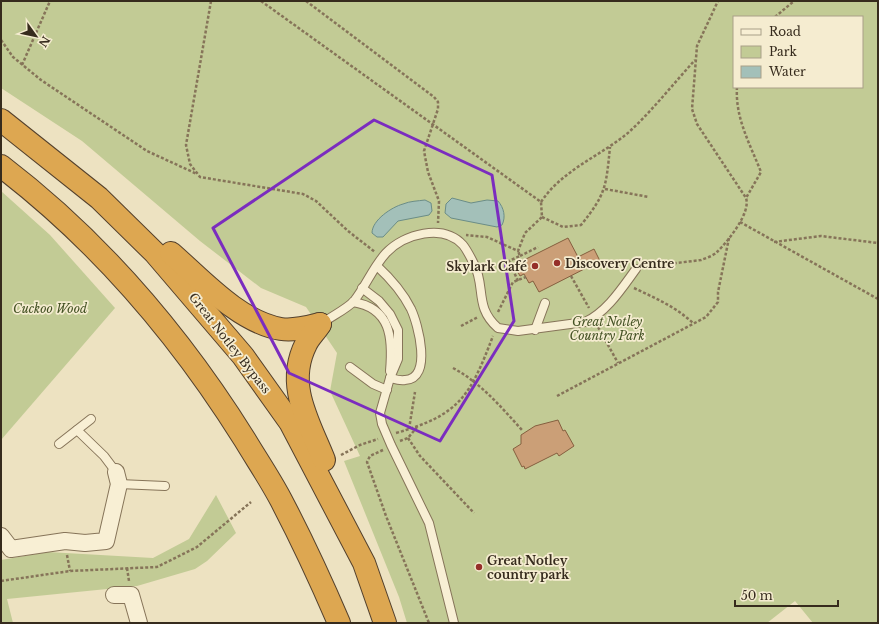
<svg xmlns="http://www.w3.org/2000/svg" width="879" height="624" viewBox="0 0 879 624" font-family="'Libre Baskerville',serif">
	<style>
		.green { fill: #c2cb95; fill-rule: evenodd }
		.water { fill: #a3c0b9; stroke: #6b8d87 }
		.building { fill: #cb9f77; stroke: #855f3f }
		.lines { fill: none; stroke-linecap: round; stroke-linejoin: round }
		.lane-casing { stroke: #867459; stroke-width: 10 }
		.street-casing { stroke: #867459; stroke-width: 18 }
		.highway-casing { stroke: #54412d; stroke-width: 24 }
		.path { stroke: #867459; stroke-width: 2.5; stroke-dasharray: 3 2; stroke-linecap: butt }
		.lane { stroke: #f8efd4; stroke-width: 8 }
		.street { stroke: #f8efd4; stroke-width: 16 }
		.highway { stroke: #dda751; stroke-width: 22 }
		.marked { fill: none; stroke: #7b2cbf; stroke-width: 3; stroke-linejoin: round }
		.poi-dot { fill: #952f29; stroke: #f5ecd0; stroke-width: 1.5 }
		.labels { text-anchor: middle; dominant-baseline: central; stroke-width: 3.5; stroke-linejoin: round; paint-order: stroke }
		.poi-label { font-size: 12px; font-weight: bold; fill: #362b1d; stroke: #f5ecd0; text-anchor: start }
		.park-label { font-size: 12px; font-style: italic; fill: #445224; stroke: #f5ecd0 }
		.street-label { font-size: 12px; fill: #362b1d; stroke: #f5ecd0 }
	</style>
	<rect width="100%" height="100%" fill="#ede2c1"/>
	<g class="green">
		<path d="M 1,1 L 878,1 L 878,623 L 813,623 L 795,601 L 767,623 L 407,623 L 399,597 L 344,461 L 360,456 L 330,391 L 337,353 L 306,307 L 261,288 L 200,241 L 82,141 L 1,88 ZM 734,17 L 862,17 L 862,87 L 734,87 Z"/>
		<polygon points="1,191 50,235 115,308 1,440"/>
		<polygon points="216,495 236,533 207,561 195,569 137,586 7,599 13,623 1,623 1,560 48,552 153,558 189,539"/>
	</g>
	<g class="water">
		<path d="M 452,198 L 471,203 L 487,200 L 498,201 C 504,208 506,217 502,225 L 497,227 L 451,218 L 445,213 L 446,204 Z"/>
		<path d="M 425,200 L 431,203 L 432,211 L 429,215 L 398,221 L 383,237 L 377,237 L 372,233 C 372,220 392,207 403,204 C 410,201 418,201 425,200 Z"/>
	</g>
	<g class="building">
		<polygon points="568,238 578,257 594,249 600,261 539,292 533,281 529,283 524,274 520,276 514,265"/>
		<polygon points="558,420 563,431 565,430 574,446 559,456 557,453 525,469 524,466 522,467 513,449 521,444 521,435 535,426"/>
	</g>
	<g class="lines">
		<g class="lane-casing">
			<g id="lane">
				<path d="M 377,266 C 390,278 403,293 411,309 C 418,324 433,379 405,380 C 400,381 394,379 390,378"/>
				<polyline points="362,288 379,301 390,314 398,330 398,359 390,378 380,413 382,424 391,445 429,523 454,623"/>
				<path d="M 353,302 C 391,308 393,338 390,371"/>
				<path d="M 321,324 C 330,317 347,309 354,301 C 366,286 373,267 386,253 C 404,234 443,223 463,245 C 467,250 471,258 474,264 C 486,287 474,307 498,328 L 518,331 L 585,322 C 607,312 622,288 636,269"/>
				<polyline points="535,330 545,303"/>
				<polyline points="350,367 373,384 387,390"/>
				<polyline points="77,430 104,456 116,472"/>
				<polyline points="59,444 91,419"/>
				<polyline points="119,484 165,486"/>
			</g>
		</g>
		<g class="street-casing">
			<g id="street">
				<polyline points="1,536 11,549 65,541 85,543 106,541 119,484 116,472"/>
				<polyline points="114,595 131,595 139,623"/>
			</g>
		</g>
		<g class="highway-casing">
			<g id="highway">
				<polyline points="1,120 99,198 155,253 243,356 290,422 364,563 385,623"/>
				<path d="M 1,166 C 99,241 180,336 245,440 C 257,460 270,479 281,500 C 302,540 321,581 339,623"/>
				<path d="M 171,253 C 202,280 239,322 281,329 C 294,331 308,327 320,324"/>
				<path d="M 320,324 C 316,331 309,337 306,344 C 285,385 309,422 324,460"/>
			</g>
		</g>
		<g class="path">
			<polyline points="211,1 186,145 190,164 200,177 303,194 316,201 348,231 375,252"/>
			<polyline points="261,1 541,202 542,217 525,233 518,251 487,237 466,235"/>
			<polyline points="306,1 434,97 438,102 438,109 424,151 428,172 439,201 438,223"/>
			<polyline points="775,17 794,1"/>
			<polyline points="1,40 13,57 41,80 147,151 197,174"/>
			<polyline points="22,65 50,1"/>
			<path d="M 737,87 C 735,118 750,144 761,172 L 746,198"/>
			<polyline points="605,189 649,197"/>
			<path d="M 541,202 C 563,169 601,156 629,132 C 652,111 674,83 695,60"/>
			<path d="M 542,217 L 563,227 L 581,225 C 606,194 606,187 610,147"/>
			<polyline points="740,222 878,299"/>
			<polyline points="774,242 821,236 878,243"/>
			<polyline points="520,256 538,247"/>
			<path d="M 644,267 L 701,260 C 706,258 713,256 717,252 C 728,241 751,213 746,198 L 697,124 L 692,109 L 697,46 L 718,1"/>
			<polyline points="571,276 589,308"/>
			<polyline points="518,281 509,261 520,256 518,251"/>
			<path d="M 634,288 C 655,298 676,307 693,323"/>
			<polyline points="498,312 513,282 526,277"/>
			<polyline points="461,326 478,317"/>
			<polyline points="598,327 618,363"/>
			<path d="M 453,368 C 481,383 501,407 522,430"/>
			<polyline points="557,396 706,317 718,302 718,292 729,238"/>
			<polyline points="409,429 415,392"/>
			<path d="M 396,433 C 460,415 470,396 493,336"/>
			<polyline points="408,438 420,456 474,513"/>
			<polyline points="400,441 408,438 417,427"/>
			<polyline points="383,450 370,456 367,462 386,516 429,623"/>
			<polyline points="341,455 360,445 378,439"/>
			<polyline points="67,555 70,571"/>
			<polyline points="127,568 129,581"/>
			<polyline points="1,581 70,571 157,567 197,547 251,502"/>
		</g>
		<use href="#lane" class="lane"/>
		<use href="#street" class="street"/>
		<use href="#highway" class="highway"/>
	</g>
	<path class="marked" d="M 374,120 L 492,175 L 514,321 L 440,441 L 289,373 L 213,228 Z"/>
	<g class="poi-dot">
		<circle cx="557" cy="263" r="4"/>
		<circle cx="535" cy="266" r="4"/>
		<circle cx="479" cy="567" r="4"/>
	</g>
	<g class="labels">
		<g class="poi-label">
			<text x="565" y="263">Discovery Centre</text>
			<text x="527" y="266" text-anchor="end">Skylark Café</text>
			<text x="487" y="560">Great Notley<tspan x="487" dy="14">country park</tspan></text>
		</g>
		<g class="park-label">
			<text x="50" y="308">Cuckoo Wood</text>
			<text x="607" y="321">Great Notley<tspan x="607" dy="14">Country Park</tspan></text>
		</g>
		<g class="street-label">
			<text transform="translate(230 343) rotate(52)">Great Notley Bypass</text>
		</g>
	</g>
	<rect width="879" height="624" fill="none" stroke="#362b1d" stroke-width="4"/>
	<rect x="733" y="16" width="130" height="72" fill="#f5ecd0" stroke="#a99f88"/>
	<rect x="741" y="29" width="20" height="6" fill="#f8efd4" stroke="#a99f88"/>
	<text x="769" y="36" font-size="12" fill="#362b1d">Road</text>
	<rect x="741" y="46" width="20" height="12" fill="#c2cb95" stroke="#a99f88"/>
	<text x="769" y="56" font-size="12" fill="#362b1d">Park</text>
	<rect x="741" y="66" width="20" height="12" fill="#a3c0b9" stroke="#a99f88"/>
	<text x="769" y="76" font-size="12" fill="#362b1d">Water</text>
	<g transform="translate(36 36) rotate(123)" stroke="#f5ecd0" stroke-width="3" paint-order="stroke">
	<path d="M0-3L7 15L0 10L-7 15Z" fill="#362b1d"/>
	<text y="-6" font-size="11" font-weight="bold" text-anchor="middle" fill="#362b1d">N</text>
	</g>
	<path d="M735 600v6h103v-6" fill="none" stroke="#362b1d" stroke-width="2"/>
	<text x="741" y="600" font-size="12" fill="#362b1d" stroke="#f5ecd0" stroke-width="3" paint-order="stroke">50 m</text>
</svg>
